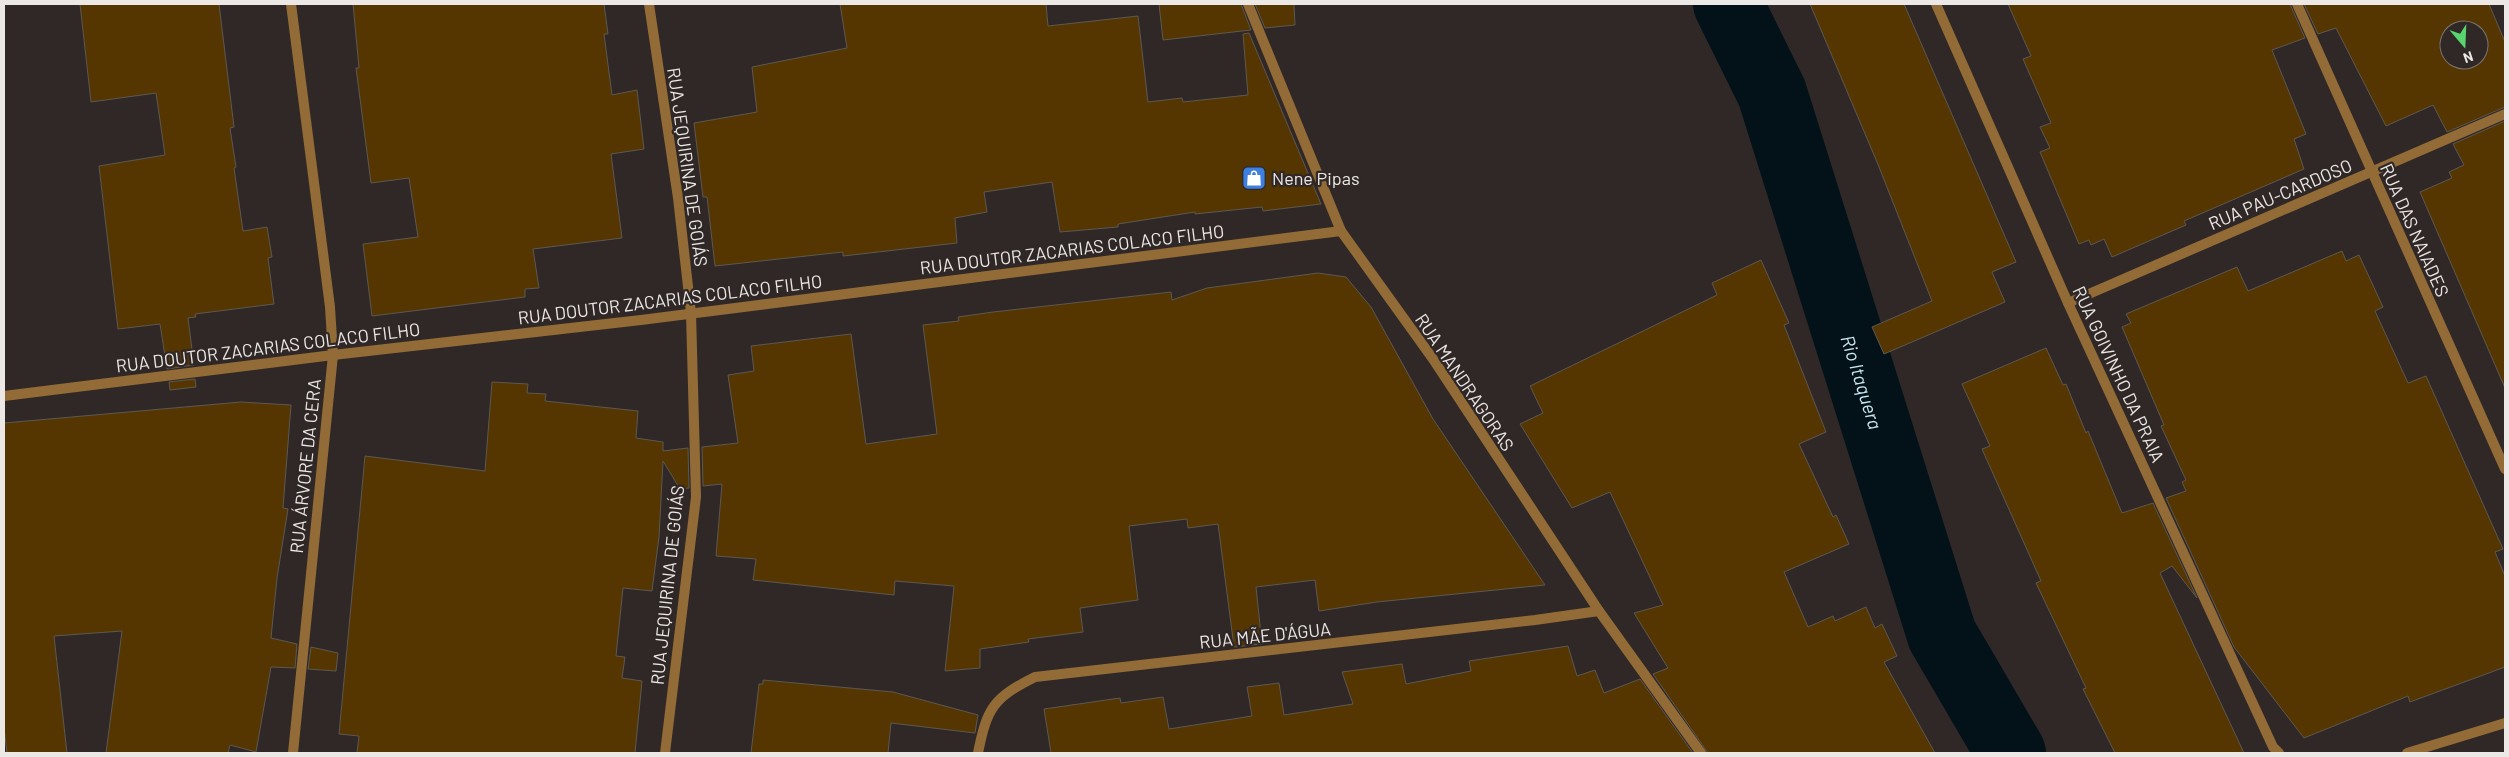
<svg xmlns="http://www.w3.org/2000/svg" width="2509" height="757" viewBox="0 0 2509 757" font-family="Barlow,sans-serif">
	<style>
		.lines { fill: none; stroke-linecap: round; stroke-linejoin: round }
		.river { stroke: #031218; stroke-width: 70 }
		.building { fill: #563600; stroke: #5d5852; fill-rule: evenodd }
		.street { stroke: #936b37; stroke-width: 10 }
		.labels { text-anchor: middle; dominant-baseline: central; stroke-width: 4.5; stroke-linejoin: round; paint-order: stroke }
		.street-label { font-size: 18px; fill: #ece8e6; stroke: #2f2826 }
		.poi-label { font-size: 18px; fill: #ece8e6; stroke: #2f2826; text-anchor: start }
		.water-label { font-size: 19px; font-style: italic; fill: #cce6f1; stroke: #2f2826 }
	</style>
	<rect width="100%" height="100%" fill="#2f2826"/>
	<g class="lines">
		<path class="river" id="s1" d="M 1728,4 L 1772,93 L 1942,635 L 2011,753"/>
	</g>
	<g class="building">
		<polygon points="80,4 219,4 234,127 230,128 236,167 234,168 243,231 267,227 272,257 268,258 274,304 195,314 196,317 188,318 194,365 167,369 160,324 118,329 99,166 165,155 156,93 91,102"/>
		<polygon points="353,4 604,4 608,34 604,34 612,95 637,90 644,149 611,154 622,238 533,249 539,288 525,289 525,297 372,316 363,244 418,237 409,178 371,183 356,68 359,68"/>
		<polygon points="840,4 1046,4 1048,26 1138,16 1148,102 1182,98 1183,102 1248,95 1243,34 1249,33 1321,204 1263,211 1262,207 1195,214 1195,212 1118,224 1118,227 1060,232 1052,182 984,192 987,212 955,218 957,243 843,256 843,252 715,266 707,197 703,197 694,123 757,112 752,67 847,48"/>
		<polygon points="1159,4 1241,4 1251,30 1163,40"/>
		<polygon points="1255,4 1294,4 1295,25 1265,28"/>
		<polygon points="1810,4 1904,4 2016,262 1992,272 2005,302 1884,354 1872,327 1932,301 1877,162"/>
		<polygon points="2008,4 2290,4 2305,38 2272,50 2306,134 2294,139 2304,169 2184,221 2186,225 2112,257 2104,239 2091,245 2089,240 2079,244 2040,152 2050,148 2040,127 2051,123 2023,59 2031,56"/>
		<path d="M 2304,4 L 2489,4 L 2505,42 L 2505,107 L 2447,132 L 2433,105 L 2386,126 L 2336,28 L 2318,34 ZM 2449,30 L 2479,30 L 2479,60 L 2449,60 Z"/>
		<polygon points="2505,121 2505,388 2420,192 2452,178 2449,172 2464,165 2453,144"/>
		<polygon points="2342,251 2346,261 2359,255 2383,307 2375,311 2408,383 2426,376 2503,549 2495,552 2505,576 2505,667 2410,702 2408,696 2304,738 2234,647 2166,498 2186,491 2182,482 2186,480 2161,426 2164,425 2122,327 2131,323 2126,314 2237,267 2248,291"/>
		<polygon points="1761,260 1789,323 1784,325 1826,432 1799,444 1833,517 1836,515 1849,544 1784,572 1808,627 1833,616 1835,621 1866,607 1875,628 1882,624 1897,656 1884,662 1935,753 1708,753 1653,674 1668,668 1634,613 1663,605 1610,492 1572,508 1520,424 1543,413 1530,386 1717,295 1712,283"/>
		<polygon points="1318,273 1346,277 1371,307 1433,419 1545,585 1377,602 1319,611 1315,580 1256,587 1262,644 1234,647 1218,524 1188,528 1187,519 1129,526 1138,600 1080,608 1083,632 1028,639 1029,642 980,649 980,668 945,671 954,586 895,581 894,595 753,580 756,559 716,556 722,484 703,486 702,447 738,443 728,375 754,371 751,346 851,334 866,444 937,434 923,325 959,321 958,317 993,312 1171,292 1172,300 1207,288"/>
		<polygon points="2046,348 2063,385 2066,384 2086,433 2088,431 2122,513 2153,503 2197,598 2172,566 2160,573 2244,753 2115,753 2083,689 2086,688 2036,583 2041,581 1982,449 1990,446 1962,384"/>
		<polygon points="195,379 196,387 170,390 169,382"/>
		<polygon points="492,382 528,384 527,393 546,394 545,401 638,411 636,438 663,442 663,451 688,448 689,488 680,489 663,461 659,537 652,591 623,588 616,656 625,657 622,678 642,681 635,753 357,753 359,736 339,734 365,456 485,471"/>
		<polygon points="241,402 291,405 283,508 288,509 277,578 271,638 297,644 295,668 271,667 256,752 230,745 228,753 106,753 122,631 54,636 67,753 7,753 4,728 4,423"/>
		<polygon points="1568,646 1577,676 1595,670 1604,693 1640,679 1693,753 1051,753 1044,709 1120,698 1121,703 1163,697 1169,729 1252,716 1247,687 1279,683 1284,715 1353,704 1342,672 1402,664 1406,684 1471,671 1469,661"/>
		<polygon points="311,647 338,653 336,671 308,669"/>
		<polygon points="763,680 893,692 978,715 975,733 891,723 888,753 751,753 759,684 763,684"/>
	</g>
	<g class="lines">
		<g class="street">
			<polyline points="291,4 330,307 333,355 293,753"/>
			<polyline points="649,4 678,198 691,313 696,497 665,753"/>
			<polyline points="1248,4 1341,231 1433,359 1599,611 1701,753"/>
			<polyline points="1936,4 2068,303 2273,747 2279,753"/>
			<polyline points="2297,4 2505,469"/>
			<polyline points="2068,303 2505,114"/>
			<polyline points="4,396 333,355 641,320 1341,231"/>
			<path d="M 978,753 C 987,708 993,698 1035,677 L 1535,620 L 1599,611"/>
			<polyline points="2407,753 2505,723"/>
		</g>
	</g>
	<defs>
		<g id="shop-square" transform="scale(1.25)"><rect x="-9" y="-9" width="18" height="18" rx="4" fill="#3f7fe0" stroke="#2f2826"/><path d="M-5-2.5h2.3a2.7 3.5 0 0 1 5.4 0H5L5.5 6h-11ZM-1.5-2.5h3a1.5 2.3 0 0 0-3 0Z" fill="#fff"/></g>
	</defs>
	<g fill-rule="evenodd">
		<use href="#shop-square" x="1254" y="178"/>
	</g>
	<g class="labels">
		<g class="street-label">
			<text transform="translate(688 167) rotate(82)">RUA JEQUIRINA DE GOIÁS</text>
			<text transform="translate(2280 194) rotate(-23)">RUA PAU-CARDOSO</text>
			<text transform="translate(2415 230) rotate(66)">RUA DAS NAIADES</text>
			<text transform="translate(1072 249) rotate(-7)">RUA DOUTOR ZACARIAS COLACO FILHO</text>
			<text transform="translate(670 299) rotate(-7)">RUA DOUTOR ZACARIAS COLACO FILHO</text>
			<text transform="translate(268 347) rotate(-7)">RUA DOUTOR ZACARIAS COLACO FILHO</text>
			<text transform="translate(2119 374) rotate(65)">RUA GOIVINHO DA PRAIA</text>
			<text transform="translate(1465 382) rotate(56)">RUA MANDRAGORAS</text>
			<text transform="translate(305 466) rotate(-84)">RUA ÁRVORE DA CERA</text>
			<text transform="translate(667 585) rotate(-84)">RUA JEQUIRINA DE GOIÁS</text>
			<text transform="translate(1265 635) rotate(-6)">RUA MÃE D'ÁGUA</text>
		</g>
		<g class="poi-label">
			<text x="1272" y="178">Nene Pipas</text>
		</g>
		<g class="water-label">
			<text stroke="none"><textPath href="#s1" startOffset="402">Rio Itaquera</textPath></text>
		</g>
	</g>
	<rect width="2509" height="757" fill="none" stroke="#ece8e6" stroke-width="10"/>
	<g transform="translate(2464 45) rotate(161)"><circle r="24" fill="#2f2826" stroke="#7b7573"/>
	<path d="M0-4L9 19L0 12L-9 19Z" fill="#58d570"/>
	<text y="-8" font-size="14" font-weight="bold" text-anchor="middle" fill="#ece8e6">N</text>
	</g>
</svg>
